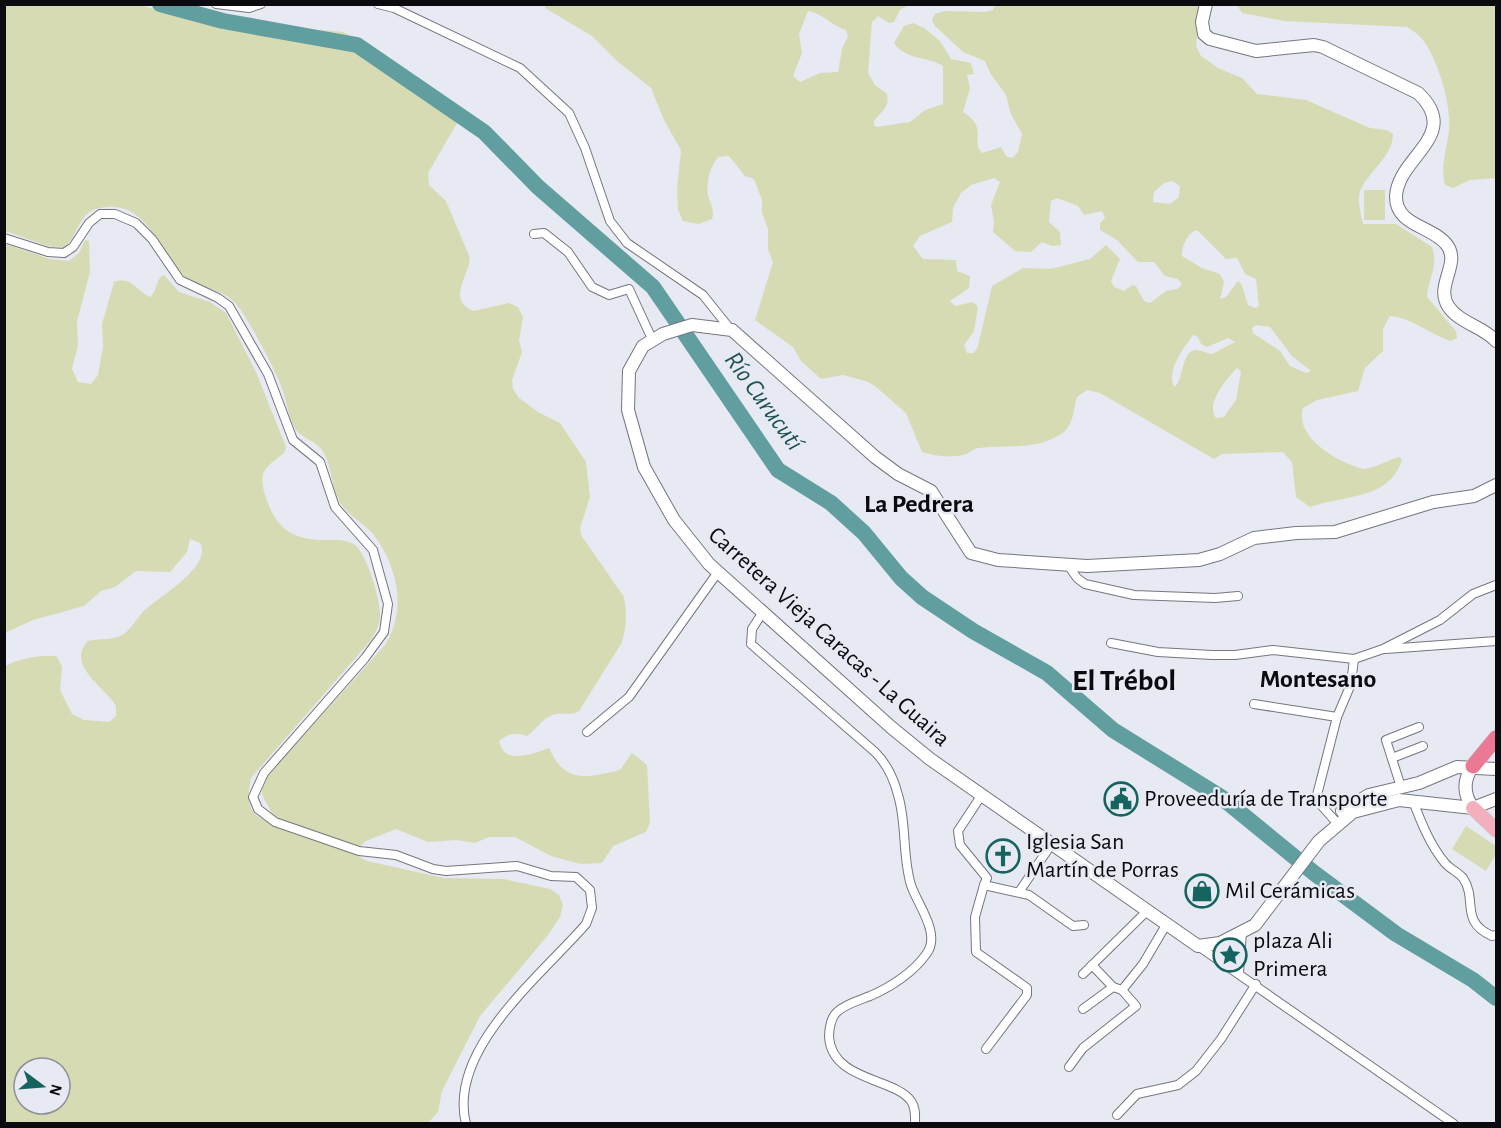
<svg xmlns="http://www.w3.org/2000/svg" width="1501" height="1128" viewBox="0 0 1501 1128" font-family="'Alegreya Sans',sans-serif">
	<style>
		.green { fill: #d7dbb4; fill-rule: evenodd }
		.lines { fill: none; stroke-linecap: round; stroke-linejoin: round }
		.river { stroke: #619e9f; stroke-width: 16 }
		.street-casing { stroke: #757680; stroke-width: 10 }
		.secondary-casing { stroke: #757680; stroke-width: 14 }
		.primary-casing { stroke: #c9c9ca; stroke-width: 15 }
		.highway-casing { stroke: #c9c9ca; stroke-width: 16 }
		.street { stroke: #fff; stroke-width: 8 }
		.secondary { stroke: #fff; stroke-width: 12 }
		.primary { stroke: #f3afbe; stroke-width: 14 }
		.highway { stroke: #eb7993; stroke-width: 15 }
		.labels { text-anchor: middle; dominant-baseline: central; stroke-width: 5; stroke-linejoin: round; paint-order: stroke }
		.street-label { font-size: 24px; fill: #0b0b0f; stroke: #e7e9f3 }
		.poi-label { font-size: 24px; fill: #0b0b0f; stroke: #e7e9f3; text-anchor: start }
		.water-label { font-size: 26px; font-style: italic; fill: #1e5354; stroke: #e7e9f3 }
		.neighbourhood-label { font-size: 26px; font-weight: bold; fill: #0b0b0f; stroke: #e7e9f3 }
		.district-label { font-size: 30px; font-weight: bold; fill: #0b0b0f; stroke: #e7e9f3 }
	</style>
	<rect width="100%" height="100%" fill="#e7e9f3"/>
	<g class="green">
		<path d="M 546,4 L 909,5 L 900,10 L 894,22 L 889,23 L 878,16 L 872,22 L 868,73 L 875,85 L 887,94 C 890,108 881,111 874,121 L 874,125 L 876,127 L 910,122 L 925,110 L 943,104 L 943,66 C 927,56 905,60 894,43 L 904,26 L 913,23 L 924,28 L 940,41 L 951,59 L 971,63 L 974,74 L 967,75 L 970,88 L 963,112 C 989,128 970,141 982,153 L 1001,147 L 1006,156 L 1012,158 L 1018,152 L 1022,134 L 1011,114 L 1006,95 L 990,73 L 985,61 L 963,52 L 935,26 L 932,20 L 935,14 L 945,11 L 986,12 L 993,10 L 995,4 L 1202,5 L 1196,46 L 1201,56 L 1218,68 L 1242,78 L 1257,94 L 1306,100 L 1370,128 L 1386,130 L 1393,134 C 1393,156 1368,172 1360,191 C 1357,201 1361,214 1363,224 L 1396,224 L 1432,247 C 1439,267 1428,278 1427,297 L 1456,331 L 1457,338 L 1451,341 C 1429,334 1413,318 1390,316 L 1383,329 L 1383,351 L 1365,368 L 1358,391 L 1317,400 L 1303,408 C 1294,438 1339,463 1363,469 C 1370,470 1391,459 1399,457 L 1402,459 C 1391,500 1343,495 1310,507 L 1296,497 L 1292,462 L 1283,452 L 1222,454 L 1214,459 L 1100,393 L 1087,390 L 1077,397 C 1073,410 1074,426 1061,434 C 1038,450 1006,445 979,448 C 973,448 969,454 963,455 C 949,458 935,456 922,452 L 906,413 L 875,386 L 866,381 L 843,375 L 821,379 L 801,361 L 793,347 L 755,320 L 773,262 L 768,249 L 768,229 L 762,213 L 762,200 L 754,179 L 745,176 L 729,156 L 718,157 C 710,168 706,181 708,195 C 710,204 715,210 712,219 L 699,224 L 683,221 L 678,210 L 677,190 L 681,150 L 664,120 L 651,88 L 617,61 L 592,36 L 545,8 ZM 808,11 C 822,13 832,26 846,30 L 848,36 L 842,49 L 838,72 L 820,73 L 800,82 L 793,76 L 802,53 L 799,34 ZM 994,178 L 1000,182 L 991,205 L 994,221 L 993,232 L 1015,251 L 1031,252 L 1042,242 L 1052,246 L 1061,245 L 1060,232 L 1049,222 L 1051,201 L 1057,198 L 1078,206 L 1084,215 L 1102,211 L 1105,218 L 1100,223 L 1100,230 L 1117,240 L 1138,262 L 1154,262 L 1165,276 L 1178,279 L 1182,284 L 1177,289 L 1166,291 L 1150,303 L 1144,301 L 1136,286 L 1132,285 L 1124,291 L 1114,287 L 1111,281 L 1120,259 L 1106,245 L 1090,259 L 1050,269 L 1023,268 L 992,286 L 978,346 L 974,353 L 967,353 L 964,345 L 974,331 L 978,307 L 973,302 L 955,306 L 950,301 L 969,288 L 970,276 L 957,271 L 956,260 L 923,259 L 913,246 L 920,236 L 952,222 L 953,208 L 961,193 L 971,185 ZM 1172,181 L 1180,186 L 1179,197 L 1170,204 L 1153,202 L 1154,192 L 1164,183 ZM 1197,230 L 1226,259 L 1237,258 L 1245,274 L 1256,279 L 1259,306 L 1255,308 L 1248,305 L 1242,285 L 1238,281 L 1226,297 L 1220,299 L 1224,282 L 1220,274 L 1202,268 L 1182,256 C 1181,247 1188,232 1197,230 ZM 1256,325 L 1270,327 L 1292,356 L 1311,371 L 1306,373 L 1290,366 L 1280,351 L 1253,333 L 1252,328 ZM 1193,335 L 1198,337 L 1201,344 L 1207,347 L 1228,338 L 1235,342 L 1212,354 C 1207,354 1202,350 1197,350 C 1180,350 1185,380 1174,387 C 1166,370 1184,348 1193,335 ZM 1237,368 L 1241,372 L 1236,400 L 1224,417 L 1216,418 C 1205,403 1227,379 1237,368 Z"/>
		<path d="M 5,5 L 141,5 L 185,19 L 212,15 L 235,19 L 254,30 L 288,39 L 298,39 L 322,30 L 343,32 L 378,51 L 392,65 L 415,78 L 433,96 L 446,103 L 460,118 L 428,173 L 429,185 L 446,201 L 470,258 C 468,277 447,300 473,311 L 509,303 L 518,307 L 523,317 L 519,340 L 522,352 L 512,380 L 513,389 L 519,398 L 538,412 L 560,423 L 586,462 L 590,497 L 580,528 L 581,535 L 624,597 C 627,613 627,629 621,644 L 579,711 C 570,717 559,711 550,716 C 540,721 536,730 527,736 C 515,732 508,733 499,741 C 504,766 532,754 549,748 C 565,784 586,778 620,770 L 632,753 L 647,765 L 650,822 L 646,832 L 613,846 L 602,863 L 581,864 L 551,856 L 515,837 L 489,837 L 475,843 L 456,840 L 428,842 L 396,829 L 366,841 L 358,848 L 361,858 L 367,861 L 444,878 L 503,879 L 550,889 L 559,895 L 563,905 L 560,917 L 548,935 L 480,1016 L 442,1091 L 438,1112 L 428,1123 L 5,1123 L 5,667 C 12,660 48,653 57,657 L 62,667 L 60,690 L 72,714 L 84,720 L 109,722 L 116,716 L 116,706 C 105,687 65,665 88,641 C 100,638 113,641 124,634 C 132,628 138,616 145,610 C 160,596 213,566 200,543 L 190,539 L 187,552 L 170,572 L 136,571 L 115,587 L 101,591 L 84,606 L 33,620 L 5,633 L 5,244 L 50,259 L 69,261 L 79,253 L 85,240 L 89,241 L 90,272 L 77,321 L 78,346 L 72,369 L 78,382 L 91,384 L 98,375 L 103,347 L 102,324 L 114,282 C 132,276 136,291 150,297 C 158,291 155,279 164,275 L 179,292 L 210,302 L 226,313 L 256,372 L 286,447 L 284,453 C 265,468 257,471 266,498 C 278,533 296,541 333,540 C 340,540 348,540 355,545 C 368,556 381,602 380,618 C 379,626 375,633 371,640 L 251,778 C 247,795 246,815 266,820 L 272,816 C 268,796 255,801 267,776 L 385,645 C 407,611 398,567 374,535 C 364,523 350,517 341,504 C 330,487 333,464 321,449 C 314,440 302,438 296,430 C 289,419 287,403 283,391 C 274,367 259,340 246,318 C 225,281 206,296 184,276 C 159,254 150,204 107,207 C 75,209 82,234 63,248 L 48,246 L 5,231 ZM 24,1068 L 60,1068 L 60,1104 L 24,1104 Z"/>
		<path d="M 1237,5 L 1496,5 L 1496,178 L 1470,180 L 1453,188 L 1445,185 C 1440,165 1447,150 1449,130 C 1452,107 1437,56 1422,39 C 1418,34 1412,30 1407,27 L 1284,21 L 1242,13 Z"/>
		<rect x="1364" y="190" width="21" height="30"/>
		<polygon points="1466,826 1496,846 1496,854 1486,871 1452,849"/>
	</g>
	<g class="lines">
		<polyline class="river" points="160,4 223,21 357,45 484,132 538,187 653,287 778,470 831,503 864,533 901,578 922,597 973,631 1047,673 1113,730 1221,797 1314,873 1396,934 1473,980 1496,998"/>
		<g class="street-casing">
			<g id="street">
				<polyline points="216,4 249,8 261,4"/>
				<polyline points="378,4 394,8 520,68 569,113 585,148 610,221 627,243 703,295 731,330"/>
				<polyline points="534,234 544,233 568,252 592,287 609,295 629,289 652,339"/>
				<path d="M 4,238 L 48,252 L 64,253 L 73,247 L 89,223 L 100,214 L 115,214 L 136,223 L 152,239 L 180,280 L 218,298 L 229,306 L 268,374 L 293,440 L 320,462 L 335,507 L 373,550 L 388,604 L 384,632 L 365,658 L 264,773 L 253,797 L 258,809 L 275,822 L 359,851 L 396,855 L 433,869 L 446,871 L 517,866 L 551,876 L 576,877 L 590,890 L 592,908 L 586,924 C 543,974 447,1049 466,1124"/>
				<polyline points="1068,565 1077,578 1085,584 1134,595 1215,598 1238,596"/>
				<path d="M 763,612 L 752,629 L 751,644 L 875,752 C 886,763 894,779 898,795 C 907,824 902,856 911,885 C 917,904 941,933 927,953 C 914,972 891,987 870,996 C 860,1000 845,1004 837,1012 C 831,1017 829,1029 829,1037 C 832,1081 895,1078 911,1101 C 916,1108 915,1116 915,1124"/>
				<polyline points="1111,643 1158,652 1212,655 1235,655 1273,650 1354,659 1351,684 1337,717 1317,795 1321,805 1337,823"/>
				<polyline points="1386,649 1496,641"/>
				<polyline points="1354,659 1383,649 1440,620 1473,594 1496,585"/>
				<polyline points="1254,704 1337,717"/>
				<polyline points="587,732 629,697 718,572"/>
				<polyline points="1392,758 1423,746"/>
				<polyline points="1401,787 1386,740 1419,727"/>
				<polyline points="981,796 958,831 960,845 987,878 984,885 1029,895 1073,926 1084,925"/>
				<path d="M 1413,801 C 1421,822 1430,845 1445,863 C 1450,869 1458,872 1463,878 C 1478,900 1459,921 1492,936 L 1496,935"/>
				<polyline points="984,885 975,917 976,952 1027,988 1027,995 986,1049"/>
				<polyline points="1019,892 1051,845"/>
				<polyline points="1198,946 1454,1124"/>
				<polyline points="1092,965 1113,987"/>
				<polyline points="1239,973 1242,932"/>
				<polyline points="1083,974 1147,911"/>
				<polyline points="1083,1009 1113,987 1122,990"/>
				<polyline points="1069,1067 1083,1048 1136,1006 1122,990 1143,964 1166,925"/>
				<polyline points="1117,1115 1137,1094 1178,1085 1196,1071 1221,1039 1256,984"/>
			</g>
		</g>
		<g class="secondary-casing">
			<g id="secondary">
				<path d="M 1206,4 L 1202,22 L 1204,34 L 1210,39 L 1256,51 L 1314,45 L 1323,47 L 1418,93 C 1463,135 1397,157 1396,197 C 1396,226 1433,226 1447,245 C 1461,264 1435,285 1448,306 C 1459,323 1484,327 1496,341"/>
				<polyline points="1496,485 1474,496 1433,502 1335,532 1296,533 1254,538 1220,554 1199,560 1087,566 998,560 971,553 931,491 898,474 875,457 732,330 692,325 663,334 643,346 629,371 628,410 644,467 674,520 709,564 892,728 930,759 1198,946 1220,943 1255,925 1319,841 1353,812 1399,800 1473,808 1496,799"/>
				<path d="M 1473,766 C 1463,780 1463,794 1473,808"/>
				<polyline points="1342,811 1369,795 1419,783 1457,767 1496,769"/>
			</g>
		</g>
		<g class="primary-casing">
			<polyline id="primary" points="1473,808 1496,830"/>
		</g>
		<g class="highway-casing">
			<polyline id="highway" points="1473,766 1496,738"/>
		</g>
		<use href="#street" class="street"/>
		<use href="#secondary" class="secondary"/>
		<use href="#primary" class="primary"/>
		<use href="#highway" class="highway"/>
	</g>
	<defs>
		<g id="civic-ring" transform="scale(1.725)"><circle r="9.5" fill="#e7e9f3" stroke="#166460" stroke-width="1.5"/><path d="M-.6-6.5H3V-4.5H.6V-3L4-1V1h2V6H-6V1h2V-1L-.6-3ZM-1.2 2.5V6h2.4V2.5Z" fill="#166460"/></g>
		<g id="church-ring" transform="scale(1.725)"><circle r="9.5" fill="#e7e9f3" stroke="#166460" stroke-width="1.5"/><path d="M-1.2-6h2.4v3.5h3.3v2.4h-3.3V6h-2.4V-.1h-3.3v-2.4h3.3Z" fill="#166460"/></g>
		<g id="shop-ring" transform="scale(1.725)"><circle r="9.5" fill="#e7e9f3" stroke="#166460" stroke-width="1.5"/><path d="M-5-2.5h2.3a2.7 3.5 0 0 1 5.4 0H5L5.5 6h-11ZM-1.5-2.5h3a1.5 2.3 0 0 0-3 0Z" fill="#166460"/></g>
		<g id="sight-ring" transform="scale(1.725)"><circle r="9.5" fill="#e7e9f3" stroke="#166460" stroke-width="1.5"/><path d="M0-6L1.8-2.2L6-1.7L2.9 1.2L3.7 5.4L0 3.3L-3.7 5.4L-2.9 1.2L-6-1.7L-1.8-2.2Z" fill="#166460"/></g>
	</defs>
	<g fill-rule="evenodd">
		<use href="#civic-ring" x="1121" y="799"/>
		<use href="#church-ring" x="1003" y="856"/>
		<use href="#shop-ring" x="1202" y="891"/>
		<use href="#sight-ring" x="1230" y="955"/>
	</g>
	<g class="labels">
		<g class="street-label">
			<text transform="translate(829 637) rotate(42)">Carretera Vieja Caracas - La Guaira</text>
		</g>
		<g class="poi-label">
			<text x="1144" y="799">Proveeduría de Transporte</text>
			<text x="1026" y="842">Iglesia San<tspan x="1026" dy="28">Martín de Porras</tspan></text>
			<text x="1225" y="891">Mil Cerámicas</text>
			<text x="1253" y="941">plaza Ali<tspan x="1253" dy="28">Primera</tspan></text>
		</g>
		<g class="water-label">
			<text transform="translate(764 401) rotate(54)">Río Curucutí</text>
		</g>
		<g class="neighbourhood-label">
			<text x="919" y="504">La Pedrera</text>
			<text x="1318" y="679">Montesano</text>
		</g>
		<g class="district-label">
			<text x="1124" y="681">El Trébol</text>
		</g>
	</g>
	<rect width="1501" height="1128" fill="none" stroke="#0b0b0f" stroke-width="12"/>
	<g transform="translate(42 1086) rotate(106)"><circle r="28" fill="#e7e9f3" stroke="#8f9098" stroke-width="1.5"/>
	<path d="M0-4.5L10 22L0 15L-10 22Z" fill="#166460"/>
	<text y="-9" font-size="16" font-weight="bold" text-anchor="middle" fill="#0b0b0f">N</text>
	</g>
</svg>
